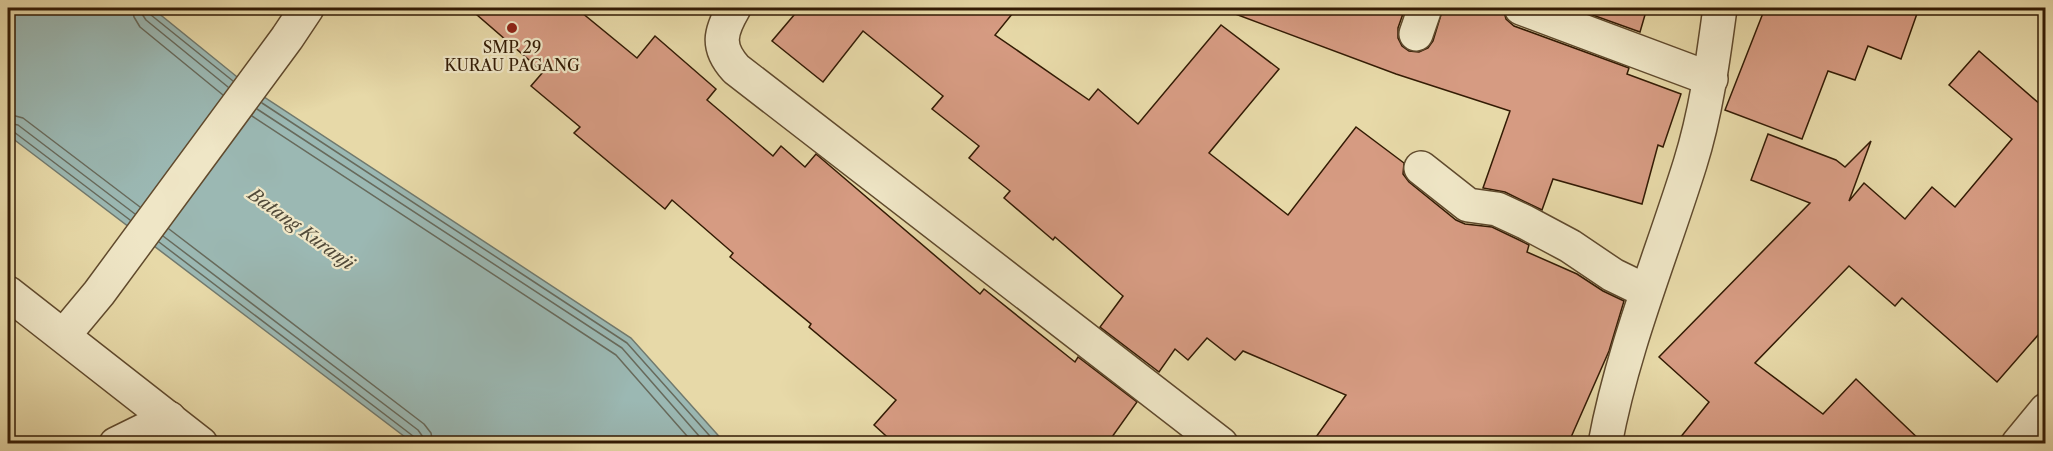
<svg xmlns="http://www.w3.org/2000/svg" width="2053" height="451" viewBox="0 0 2053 451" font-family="'Libre Caslon Text',serif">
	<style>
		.water { fill: #9bb8b3; stroke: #71796d; stroke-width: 1.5 }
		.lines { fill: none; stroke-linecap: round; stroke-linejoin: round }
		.shore { stroke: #676a5c; stroke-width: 1.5 }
		.building { fill: #d69b82; stroke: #331b04; stroke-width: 1.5 }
		.minor-casing { stroke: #604a2d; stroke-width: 36 }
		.minor { stroke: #efe6c6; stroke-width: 33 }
		.poi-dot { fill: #8f2418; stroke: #efe6c6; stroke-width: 2 }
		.labels { text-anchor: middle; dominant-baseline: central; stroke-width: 4.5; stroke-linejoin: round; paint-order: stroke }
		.poi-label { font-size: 16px; fill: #331b04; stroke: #efe6c6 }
		.water-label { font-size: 18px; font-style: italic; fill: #524a39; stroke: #efe6c6 }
	</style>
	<rect width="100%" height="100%" fill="#e7d9a8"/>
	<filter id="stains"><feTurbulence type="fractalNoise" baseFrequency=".00333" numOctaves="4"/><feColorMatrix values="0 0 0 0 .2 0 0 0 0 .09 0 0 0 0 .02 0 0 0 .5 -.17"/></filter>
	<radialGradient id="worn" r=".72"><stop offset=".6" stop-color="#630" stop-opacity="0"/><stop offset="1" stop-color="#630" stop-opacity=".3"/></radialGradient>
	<polygon class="water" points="8,8 152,8 252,89 631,338 725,443 413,443 8,135"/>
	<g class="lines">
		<g class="shore">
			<polyline points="132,8 134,17 140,27 223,95"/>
			<polyline points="141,8 142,14 146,20 228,87"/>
			<polyline points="149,8 151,15 233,81"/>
			<polyline points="262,103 627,343 717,444"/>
			<polyline points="257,109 622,348 706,444"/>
			<polyline points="8,114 23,118 140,207"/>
			<polyline points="252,116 616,355 694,444"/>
			<polyline points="8,123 18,125 135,214"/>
			<polyline points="8,130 14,132 130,220"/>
			<polyline points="169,229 424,424 431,433 433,444"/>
			<polyline points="163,236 418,430 423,437 424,444"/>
			<polyline points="159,242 413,436 416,444"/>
		</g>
	</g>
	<g class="building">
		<polygon points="469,8 576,8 637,58 655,36 716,89 707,100 773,156 781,146 805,167 816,154 980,294 984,289 1075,362 1078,357 1137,402 1107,444 895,444 874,425 896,400 809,327 811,324 730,257 733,253 672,200 665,209 574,133 580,127 531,86 543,72"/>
		<polygon points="800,8 1017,8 995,35 1089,100 1098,89 1138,124 1221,25 1279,69 1209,153 1288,215 1356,127 1404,163 1403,174 1409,182 1456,220 1465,224 1492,227 1517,239 1529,245 1527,252 1577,274 1603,291 1624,301 1609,351 1568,444 1311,444 1346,395 1243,351 1235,360 1207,338 1188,360 1175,349 1159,372 1100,327 1123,296 1055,237 1053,240 1004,198 1010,191 969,158 979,146 932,109 943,96 863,31 823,82 772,41"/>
		<polygon points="1231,8 1405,8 1398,28 1398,38 1402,46 1409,51 1419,52 1428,48 1433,41 1443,8 1503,8 1506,19 1514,26 1629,68 1627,74 1681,94 1663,147 1658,145 1642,204 1553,179 1542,210 1505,192 1483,188 1510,111 1396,74 1230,12"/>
		<polygon points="1573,8 1647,8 1640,32"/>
		<polygon points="1765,8 1919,8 1901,59 1868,46 1855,80 1828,71 1802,139 1725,110"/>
		<polygon points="1979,51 2041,105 2046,100 2046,326 1997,382 1902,298 1895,306 1849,266 1755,363 1823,414 1856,379 1924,444 1675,444 1709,402 1659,357 1810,203 1751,180 1768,134 1836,160 1845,167 1871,141 1849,201 1864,183 1905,219 1932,187 1955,207 2012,139 1949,85"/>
	</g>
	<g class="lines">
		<g class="minor-casing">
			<g id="minor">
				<path d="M 734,8 C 720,32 716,47 736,69 L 1221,444"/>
				<polyline points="1521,8 1711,79"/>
				<polyline points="1416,34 1425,8"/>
				<polyline points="1421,168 1468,205 1497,209 1525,222 1570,246 1613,275 1646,291"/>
				<polyline points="8,293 201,444"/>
				<polyline points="64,335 99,293 287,38 307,8"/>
				<polyline points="116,444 169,418"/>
				<path d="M 1605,444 C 1623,347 1661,257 1690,164 C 1706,113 1713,60 1720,8"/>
				<polyline points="2018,444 2046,410"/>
			</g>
		</g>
		<use href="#minor" class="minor"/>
	</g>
	<circle class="poi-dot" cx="512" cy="28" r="6"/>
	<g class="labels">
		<g class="poi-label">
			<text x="512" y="47">SMP 29<tspan x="512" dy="18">KURAU PAGANG</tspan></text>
		</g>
		<g class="water-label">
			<text transform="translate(301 229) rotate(36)">Batang Kuranji</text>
		</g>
	</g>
	<rect width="2053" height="451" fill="none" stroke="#e7d9a8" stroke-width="30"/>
	<rect x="9" y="9" width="2035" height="433" fill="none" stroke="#331b04" stroke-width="3"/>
	<rect x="15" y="15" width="2023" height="421" fill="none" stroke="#331b04" stroke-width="1.5"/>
	<rect width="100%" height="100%" filter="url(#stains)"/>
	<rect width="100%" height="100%" fill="url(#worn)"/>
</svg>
